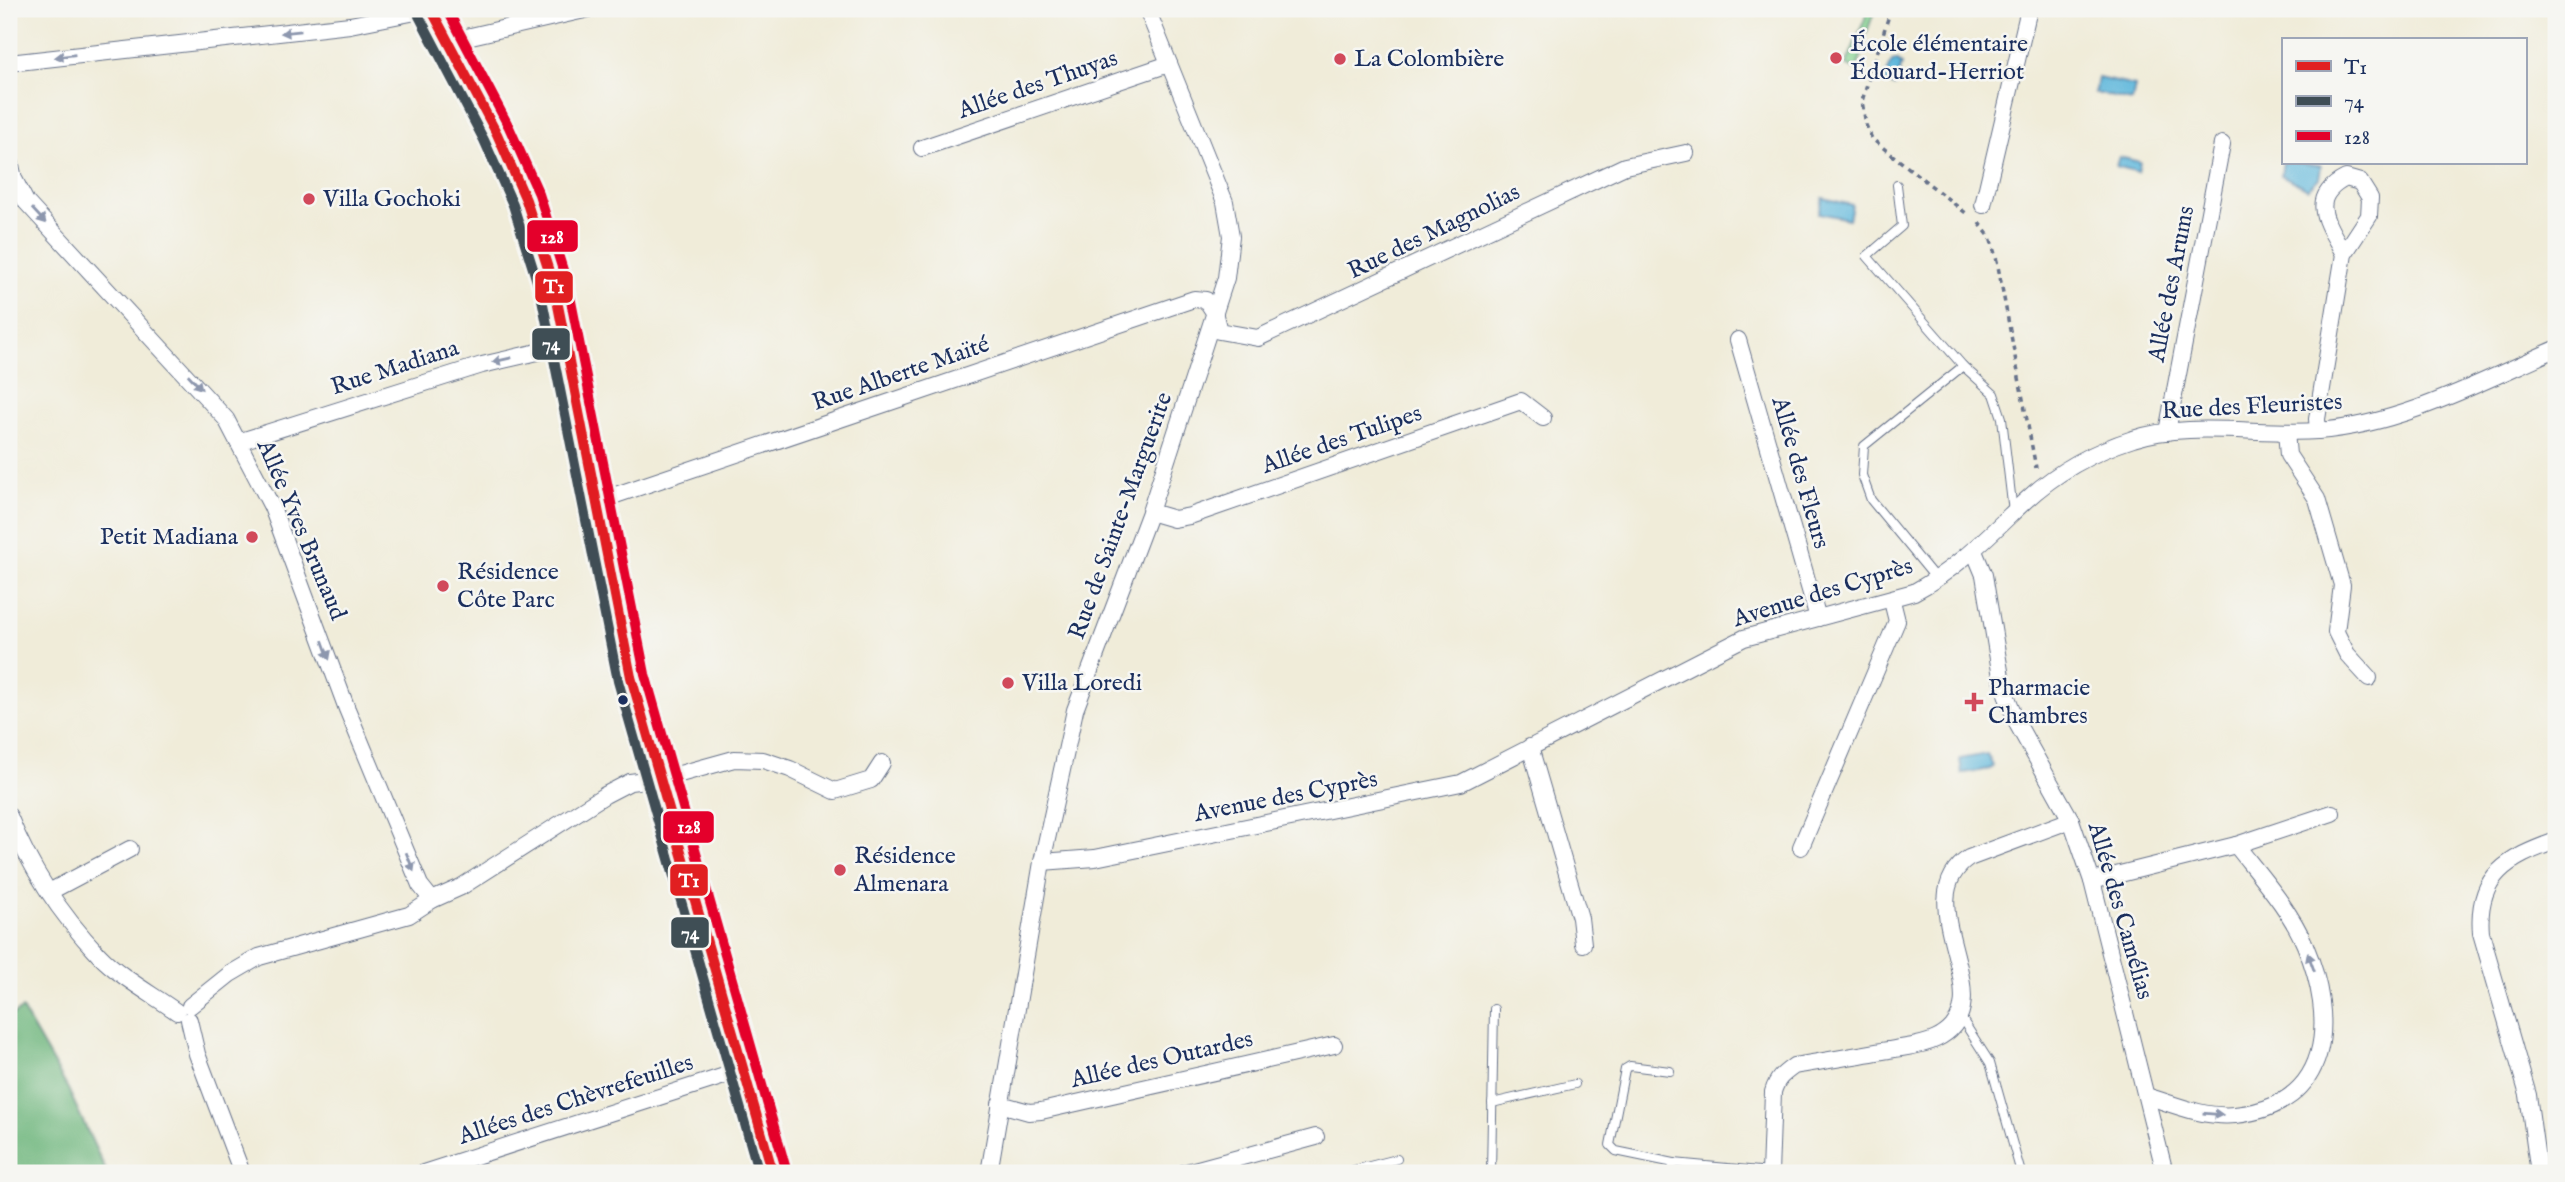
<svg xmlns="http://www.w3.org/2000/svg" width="2565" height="1182" viewBox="0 0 2565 1182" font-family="'IM FELL English',serif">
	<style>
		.green { fill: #89d593; stroke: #528278; stroke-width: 2 }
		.forest { fill: #6eb67d; stroke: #44726e; stroke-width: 2 }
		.water { fill: #5eb7db; stroke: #3c739c; stroke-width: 2 }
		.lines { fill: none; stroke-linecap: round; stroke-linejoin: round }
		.lane-casing { stroke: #667189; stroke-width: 10 }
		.street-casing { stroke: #667189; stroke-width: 18 }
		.secondary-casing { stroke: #667189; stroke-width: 25 }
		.path { stroke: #667189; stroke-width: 3.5; stroke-dasharray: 5 5; stroke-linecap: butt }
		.lane { stroke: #fff; stroke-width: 8 }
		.street { stroke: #fff; stroke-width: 16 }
		.secondary { stroke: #fff; stroke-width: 23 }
		.bus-1-casing { stroke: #f6f6f2; stroke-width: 16 }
		.bus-2-casing { stroke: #f6f6f2; stroke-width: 16 }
		.bus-3-casing { stroke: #f6f6f2; stroke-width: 16 }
		.bus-1 { stroke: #e11f21; stroke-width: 10 }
		.bus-2 { stroke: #3f4e55; stroke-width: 10 }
		.bus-3 { stroke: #e4002b; stroke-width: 10 }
		.oneway { fill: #8d97ae }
		.poi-dot { fill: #d1495b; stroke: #f6f6f2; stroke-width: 2.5 }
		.bus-dot { fill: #1b2f5e; stroke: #f6f6f2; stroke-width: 2.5 }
		.labels { text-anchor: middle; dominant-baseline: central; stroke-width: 5; stroke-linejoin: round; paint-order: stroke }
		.poi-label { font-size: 24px; fill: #1b2f5e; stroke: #f6f6f2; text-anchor: start }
		.street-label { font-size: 24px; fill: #1b2f5e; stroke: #f6f6f2 }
		.line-badge { stroke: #f6f6f2; stroke-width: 2.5 }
		.badge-label { font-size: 19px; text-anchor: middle; font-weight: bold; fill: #fff }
	</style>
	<rect width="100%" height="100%" fill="#f6f6f2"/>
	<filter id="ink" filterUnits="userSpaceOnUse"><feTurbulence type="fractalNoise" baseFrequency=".0143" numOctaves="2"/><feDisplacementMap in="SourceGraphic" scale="14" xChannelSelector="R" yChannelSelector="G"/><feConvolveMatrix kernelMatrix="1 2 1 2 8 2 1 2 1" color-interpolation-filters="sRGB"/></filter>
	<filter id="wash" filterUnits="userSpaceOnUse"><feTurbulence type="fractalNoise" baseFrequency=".00686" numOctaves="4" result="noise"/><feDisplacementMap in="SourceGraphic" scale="28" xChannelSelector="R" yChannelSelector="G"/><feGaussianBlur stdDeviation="1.57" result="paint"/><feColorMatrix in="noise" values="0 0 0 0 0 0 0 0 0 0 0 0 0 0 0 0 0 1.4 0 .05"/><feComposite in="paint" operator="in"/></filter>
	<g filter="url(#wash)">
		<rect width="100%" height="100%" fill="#f0ecd9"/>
		<polygon class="green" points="1869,9 1875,9 1859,54 1862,55 1856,70 1846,65"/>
		<polygon class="forest" points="22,1009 68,1089 107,1173 9,1173 9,1017"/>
		<g class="water">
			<polygon points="1897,60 1902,65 1895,86 1884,82 1892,61"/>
			<polygon points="2098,78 2135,86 2132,101 2095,93"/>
			<polygon points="2119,157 2140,162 2138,172 2116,166"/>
			<polygon points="2283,161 2321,166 2319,178 2308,189 2281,175"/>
			<polygon points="1823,198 1852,205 1849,219 1819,213"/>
			<polygon points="1987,754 1993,766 1990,769 1962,773 1960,759"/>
		</g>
	</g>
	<g filter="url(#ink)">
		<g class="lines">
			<g class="lane-casing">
				<g id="lane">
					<polyline points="1897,185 1902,226 1867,256 1963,366"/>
					<polyline points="1937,580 1871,500 1862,475 1864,446 1963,366 1994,394 2002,418 2013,512"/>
					<polyline points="1960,1016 1990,1063 2021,1173"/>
					<polyline points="1670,1071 1630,1066 1625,1069 1610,1145 1616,1151 1674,1163"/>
					<polyline points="1492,1103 1575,1084"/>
					<polyline points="1355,1173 1354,1170 1397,1159"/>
					<polyline points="1476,1173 1491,1172 1494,1009"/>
					<polyline points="1671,1173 1674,1163 1770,1172"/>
				</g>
			</g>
			<g class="street-casing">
				<g id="street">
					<polyline points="449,41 589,9"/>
					<polyline points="9,63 350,25 431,9"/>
					<polyline points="922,148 1169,64"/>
					<polyline points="9,156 14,179 26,202 226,419 272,507 347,709 420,885 432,900"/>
					<polyline points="1983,205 2029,9"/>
					<polyline points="1738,340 1818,618"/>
					<path d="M 2318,431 L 2317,419 L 2344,254 L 2369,216 L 2370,198 L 2360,182 L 2346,178 C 2306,198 2328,224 2344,254"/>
					<polyline points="2167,432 2222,144"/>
					<polyline points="2286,432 2288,455 2317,499 2342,585 2336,632 2347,654 2369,678"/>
					<polyline points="238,442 482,365 568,345"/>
					<polyline points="598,501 1194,299 1206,300 1214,312 1219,331 1258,338 1625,166 1686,153"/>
					<polyline points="1150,512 1174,519 1190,516 1521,401 1543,418"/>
					<polyline points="1974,551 1984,575 2001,677 2008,700 2018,725 2071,820 2092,881 2165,1173"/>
					<polyline points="1530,747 1580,918 1583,944"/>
					<path d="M 9,816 C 29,866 61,915 99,955 C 120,977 152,994 177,1012"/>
					<polyline points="1801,847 1897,621 1892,601"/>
					<path d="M 1042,862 L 1095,858 L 1461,783 L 1744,638 L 1914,592 C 1957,569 1989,535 2024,502 C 2055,473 2092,452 2133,439 C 2184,421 2262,435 2317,431 C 2401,425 2480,382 2556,349"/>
					<polyline points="2092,881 2236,845 2332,813"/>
					<polyline points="49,892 130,849"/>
					<polyline points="190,1006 230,974 259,957 409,915 432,900 461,887 605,795 630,782 669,777 734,759 763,760 790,769 835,791 871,780 882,763"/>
					<polyline points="189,1020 197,1054 242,1173"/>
					<path d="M 2147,1096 C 2175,1105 2205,1118 2235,1115 C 2333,1105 2336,1019 2305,945 C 2290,909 2260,876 2236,845"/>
					<polyline points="1000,1104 1029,1112 1041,1111 1334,1045"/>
					<polyline points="423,1173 743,1070"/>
					<polyline points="989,1173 1042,862 1075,710 1150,512 1226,278 1231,236 1225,202 1147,9"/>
					<polyline points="1183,1173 1316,1137"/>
					<path d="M 1770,1173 L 1773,1092 C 1777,1078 1783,1074 1794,1066 C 1826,1061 1858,1055 1889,1050 C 1905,1047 1922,1046 1936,1039 C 2009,1004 1903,902 1969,858 L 2071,820"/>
					<path d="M 2539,1173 L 2528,1095 L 2481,933 C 2476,875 2508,858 2556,841"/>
				</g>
			</g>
			<g class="secondary-casing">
				<polyline id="secondary" points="431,9 497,134 526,200 555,290 631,677 773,1173"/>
			</g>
			<g class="path">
				<polyline points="1891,9 1862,101 1866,125 1872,139 1967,214"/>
				<polyline points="1979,223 1990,237 1997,261 2036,468"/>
			</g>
			<use href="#lane" class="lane"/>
			<use href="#street" class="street"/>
			<use href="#secondary" class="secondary"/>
			<g class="bus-1-casing">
				<polyline id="bus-1" points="431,9 497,134 526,200 555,290 631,677 773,1173"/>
			</g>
			<g class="bus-2-casing">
				<polyline id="bus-2" points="419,16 484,140 513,205 541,294 618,681 759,1173"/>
			</g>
			<g class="bus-3-casing">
				<polyline id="bus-3" points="447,9 509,127 539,194 568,286 645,674 786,1169"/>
			</g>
			<use href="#bus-1" class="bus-1"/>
			<use href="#bus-2" class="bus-2"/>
			<use href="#bus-3" class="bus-3"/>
		</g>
		<defs><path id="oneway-solid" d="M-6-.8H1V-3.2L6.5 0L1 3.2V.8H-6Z" transform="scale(1.75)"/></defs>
		<g class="oneway">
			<use href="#oneway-solid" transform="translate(291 32) rotate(174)"/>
			<use href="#oneway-solid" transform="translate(65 56) rotate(173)"/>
			<use href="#oneway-solid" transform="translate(39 216) rotate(47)"/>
			<use href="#oneway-solid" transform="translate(502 360) rotate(167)"/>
			<use href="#oneway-solid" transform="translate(195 382) rotate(47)"/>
			<use href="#oneway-solid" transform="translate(326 650) rotate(70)"/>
			<use href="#oneway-solid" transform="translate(410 862) rotate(68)"/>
			<use href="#oneway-solid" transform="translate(2311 962) rotate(-110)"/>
			<use href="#oneway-solid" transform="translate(2213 1114) rotate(5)"/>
		</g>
	</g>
	<g class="poi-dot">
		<circle cx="1836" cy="58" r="7"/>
		<circle cx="1340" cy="59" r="7"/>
		<circle cx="309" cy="199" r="7"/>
		<circle cx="252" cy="537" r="7"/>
		<circle cx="443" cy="586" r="7"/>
		<circle cx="1008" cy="683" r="7"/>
		<path d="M1970.5 691.5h7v7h7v7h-7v7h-7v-7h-7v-7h7z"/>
		<circle cx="840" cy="870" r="7"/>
	</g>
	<circle class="bus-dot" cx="623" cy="700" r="6"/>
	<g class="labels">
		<g class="poi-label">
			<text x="1850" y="44">École élémentaire<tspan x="1850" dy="28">Édouard-Herriot</tspan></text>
			<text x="1354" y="59">La Colombière</text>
			<text x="323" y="199">Villa Gochoki</text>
			<text x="238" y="537" text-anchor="end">Petit Madiana</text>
			<text x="457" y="572">Résidence<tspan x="457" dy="28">Côte Parc</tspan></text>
			<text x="1022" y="683">Villa Loredi</text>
			<text x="1988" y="688">Pharmacie<tspan x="1988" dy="28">Chambres</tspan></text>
			<text x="854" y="856">Résidence<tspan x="854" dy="28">Almenara</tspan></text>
		</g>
		<g class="street-label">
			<text transform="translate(1038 85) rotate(-19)">Allée des Thuyas</text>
			<text transform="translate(1434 232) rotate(-26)">Rue des Magnolias</text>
			<text transform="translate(2172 284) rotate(-79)">Allée des Arums</text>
			<text transform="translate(395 368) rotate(-18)">Rue Madiana</text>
			<text transform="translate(901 374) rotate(-19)">Rue Alberte Maïté</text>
			<text transform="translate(2252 407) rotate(-3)">Rue des Fleuristes</text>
			<text transform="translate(1342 440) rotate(-19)">Allée des Tulipes</text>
			<text transform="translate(1800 473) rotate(74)">Allée des Fleurs</text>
			<text transform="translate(1121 516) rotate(-70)">Rue de Sainte-Marguerite</text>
			<text transform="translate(301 530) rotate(67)">Allée Yves Brunaud</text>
			<text transform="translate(1823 593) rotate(-17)">Avenue des Cyprès</text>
			<text transform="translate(1286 797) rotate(-11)">Avenue des Cyprès</text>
			<text transform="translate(2120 911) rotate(74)">Allée des Camélias</text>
			<text transform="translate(1162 1060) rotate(-13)">Allée des Outardes</text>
			<text transform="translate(576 1100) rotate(-18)">Allées des Chèvrefeuilles</text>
		</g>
	</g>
	<g class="line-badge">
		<rect x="526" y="219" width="53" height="34" rx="7" fill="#e4002b"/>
		<rect x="534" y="270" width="40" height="34" rx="7" fill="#e11f21"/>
		<rect x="531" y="327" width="40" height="34" rx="7" fill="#3f4e55"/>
		<rect x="662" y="810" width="53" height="34" rx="7" fill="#e4002b"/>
		<rect x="669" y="863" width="40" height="34" rx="7" fill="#e11f21"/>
		<rect x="670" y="916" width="40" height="33" rx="7" fill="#3f4e55"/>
	</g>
	<g class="badge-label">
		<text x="552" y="243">128</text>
		<text x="554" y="293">T1</text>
		<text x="551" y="350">74</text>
		<text x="689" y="833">128</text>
		<text x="689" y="887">T1</text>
		<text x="690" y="939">74</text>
	</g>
	<rect width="2565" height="1182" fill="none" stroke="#f6f6f2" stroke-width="35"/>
	<rect x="2282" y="38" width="245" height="126" fill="#f6f6f2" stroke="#9ea6b7" stroke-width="2"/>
	<rect x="2296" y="61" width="35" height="10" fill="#e11f21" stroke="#9ea6b7" stroke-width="2"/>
	<text x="2344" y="74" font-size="21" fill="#1b2f5e">T1</text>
	<rect x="2296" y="96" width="35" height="10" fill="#3f4e55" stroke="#9ea6b7" stroke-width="2"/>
	<text x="2344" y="108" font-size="21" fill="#1b2f5e">74</text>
	<rect x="2296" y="131" width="35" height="10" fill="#e4002b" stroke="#9ea6b7" stroke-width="2"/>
	<text x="2344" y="144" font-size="21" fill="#1b2f5e">128</text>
</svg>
